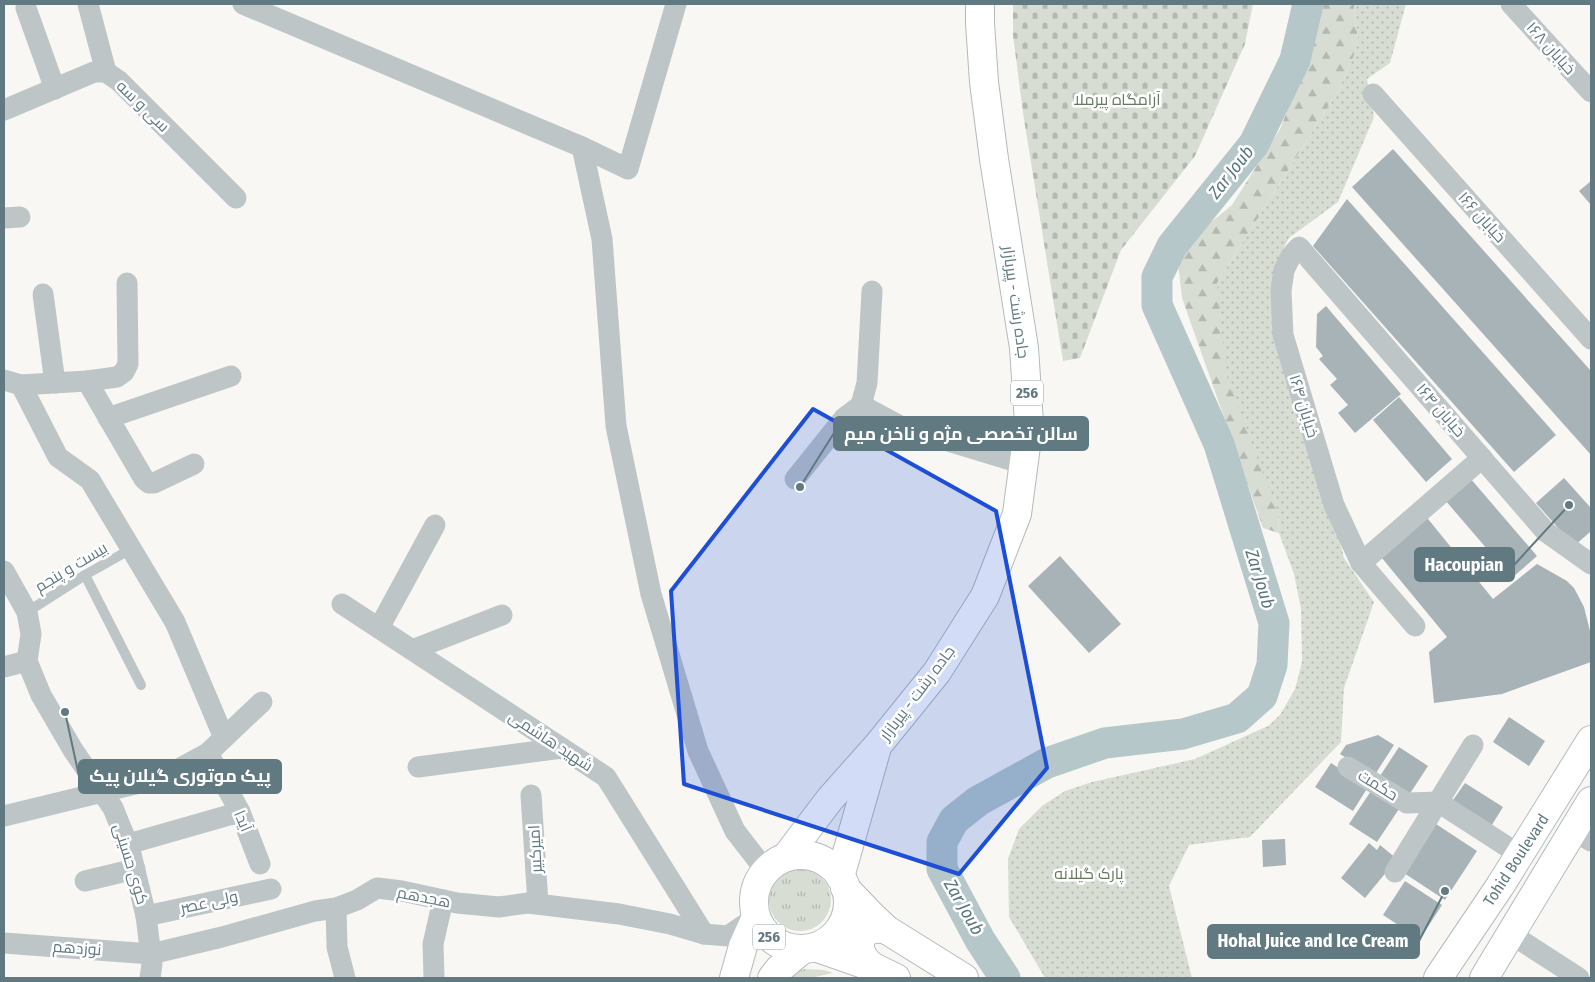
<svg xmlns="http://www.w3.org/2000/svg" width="1595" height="982" viewBox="0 0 1595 982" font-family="'Fira Sans Condensed',Cairo,sans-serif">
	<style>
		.grass { fill: url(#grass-tufts) }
		.forest { fill: url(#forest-firs) }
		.cemetery { fill: url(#cemetery-stones) }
		.park { fill: url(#park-dots) }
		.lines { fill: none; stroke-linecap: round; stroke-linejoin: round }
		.river { stroke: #b5c7c8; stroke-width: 31 }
		.building { fill: #a7b3b7 }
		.secondary-casing { stroke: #b2bbbe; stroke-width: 30 }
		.primary-casing { stroke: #b3babd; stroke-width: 30 }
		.lane { stroke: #bec5c7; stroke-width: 10 }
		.street { stroke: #bec5c7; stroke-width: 21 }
		.secondary { stroke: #fff; stroke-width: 28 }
		.primary { stroke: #fff; stroke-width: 28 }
		.marked { fill: #1d4ed8; fill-opacity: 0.2; stroke: #1d4ed8; stroke-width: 4; stroke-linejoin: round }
		.labels { text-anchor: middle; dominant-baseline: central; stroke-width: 5; stroke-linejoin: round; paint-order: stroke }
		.shield { fill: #fff; stroke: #90a1a7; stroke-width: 1 }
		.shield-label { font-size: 15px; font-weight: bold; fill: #617981 }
		.street-label { font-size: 16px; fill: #617981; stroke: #fff }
		.park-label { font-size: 16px; fill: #697960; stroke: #fff }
		.water-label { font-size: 18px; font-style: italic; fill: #5b787c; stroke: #fff }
		.leader { fill: none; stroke: #617981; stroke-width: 2 }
		.callout-dot { fill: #617981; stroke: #fff; stroke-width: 2 }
		.callout { fill: #617981; stroke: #617981; stroke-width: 2 }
		.callout-label { font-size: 18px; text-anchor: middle; font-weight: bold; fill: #fff }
	</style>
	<defs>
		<pattern id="grass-tufts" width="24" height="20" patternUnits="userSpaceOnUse" patternTransform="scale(1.25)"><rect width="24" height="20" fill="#d8ddd3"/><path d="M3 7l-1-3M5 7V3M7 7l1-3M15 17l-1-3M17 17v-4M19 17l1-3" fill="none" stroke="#b3b8b1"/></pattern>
		<pattern id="forest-firs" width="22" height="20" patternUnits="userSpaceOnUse" patternTransform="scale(1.25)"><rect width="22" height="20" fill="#d8ddd3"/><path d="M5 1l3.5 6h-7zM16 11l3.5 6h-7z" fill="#b3b8b1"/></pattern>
		<pattern id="cemetery-stones" width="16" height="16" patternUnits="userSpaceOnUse" patternTransform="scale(1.25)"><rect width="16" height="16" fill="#d8ddd3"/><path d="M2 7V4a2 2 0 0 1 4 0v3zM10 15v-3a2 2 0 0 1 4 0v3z" fill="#b3b8b1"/></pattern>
		<pattern id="park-dots" width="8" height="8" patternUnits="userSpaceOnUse" patternTransform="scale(1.25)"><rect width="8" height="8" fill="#d8ddd3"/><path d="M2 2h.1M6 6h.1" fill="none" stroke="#b3b8b1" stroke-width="1.8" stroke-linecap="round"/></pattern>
	</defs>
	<rect width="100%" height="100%" fill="#f8f7f4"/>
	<g class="grass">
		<circle cx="800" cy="900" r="31"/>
		<polygon points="805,969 824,970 833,973 810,978 783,978 795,971"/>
	</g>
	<polygon class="forest" points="1318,4 1354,4 1358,41 1353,58 1338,91 1217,283 1278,514 1279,533 1263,528 1182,298 1178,262 1199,232 1232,205 1280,129 1307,62 1312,45"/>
	<polygon class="cemetery" points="1013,4 1253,4 1245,44 1195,156 1121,250 1080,358 1063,361 1023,113 1013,35"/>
	<polygon class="park" points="1354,4 1406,4 1390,63 1367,79 1374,117 1338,202 1289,238 1281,253 1276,280 1344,558 1374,602 1344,688 1341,742 1250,837 1189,845 1169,886 1192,978 1045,978 1009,917 1008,859 1019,829 1042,806 1065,791 1092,782 1195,759 1268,726 1280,715 1295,689 1302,662 1301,609 1294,574 1279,533 1278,514 1226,374 1217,283 1338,91 1353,58 1358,41"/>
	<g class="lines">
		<polyline class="river" points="1005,978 980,940 942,869 942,842 954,820 978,801 1047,763 1105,743 1183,734 1237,718 1262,696 1272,665 1274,623 1219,444 1157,305 1157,277 1172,246 1254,144 1295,60 1308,4"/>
	</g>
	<g class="building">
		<polygon points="1393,149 1591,371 1591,455 1352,187"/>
		<polygon points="1591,181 1591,205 1579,191"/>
		<polygon points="1347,199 1556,435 1514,472 1313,246"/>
		<polygon points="1326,306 1401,394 1355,433 1338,413 1348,405 1330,385 1337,379 1319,359 1323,356 1316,347 1317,314"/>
		<polygon points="1399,397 1452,459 1426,482 1373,420"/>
		<polygon points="1470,478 1537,556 1512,578 1445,500"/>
		<polygon points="1564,478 1590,507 1590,532 1574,546 1536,503"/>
		<polygon points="1424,514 1493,599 1537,564 1567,581 1574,588 1584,607 1591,635 1591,662 1502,694 1434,703 1429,652 1447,637 1377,552"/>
		<polygon points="1060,556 1121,624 1089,653 1028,586"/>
		<polygon points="1509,717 1545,741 1529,766 1493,742"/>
		<polygon points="1378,735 1394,745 1374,776 1340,754 1346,745"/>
		<polygon points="1399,747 1428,766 1409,795 1380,776"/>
		<polygon points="1331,763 1368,787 1353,811 1315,787"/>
		<polygon points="1465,783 1503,807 1490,828 1451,803"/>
		<polygon points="1373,788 1401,806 1377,842 1349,824"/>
		<polygon points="1436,824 1477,851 1445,900 1404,873"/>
		<polygon points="1285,839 1286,865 1263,867 1262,840"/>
		<polygon points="1369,843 1377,850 1380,845 1397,859 1365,898 1341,878"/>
		<polygon points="1405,881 1442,905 1420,939 1383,915"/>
	</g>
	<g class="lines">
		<g class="secondary-casing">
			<g id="secondary">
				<polyline points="1438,978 1500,886 1591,740"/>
				<polyline points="1484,978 1591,801"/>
			</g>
		</g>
		<g class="primary-casing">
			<g id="primary">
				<circle cx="801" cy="902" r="47"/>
				<polyline points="786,857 830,799 878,745 937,672 985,596 1017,514 1029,423 1024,348 994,159 984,82 980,23 980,4"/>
				<polyline points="840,877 876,751"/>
				<polyline points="845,888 872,916 887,930 964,978"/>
				<polyline points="815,947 875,968 896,978"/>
				<path d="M 875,968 C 849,952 859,922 887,930"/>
				<polyline points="734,978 743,946 756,917"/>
				<polyline points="772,978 779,969 803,949"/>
			</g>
		</g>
		<g class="lane">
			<polyline points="85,575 141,685"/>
			<polyline points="27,612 85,575 131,549"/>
		</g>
		<g class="street">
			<polyline points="88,4 106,72"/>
			<polyline points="243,4 582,147 628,169 676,4"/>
			<polyline points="1511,4 1591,92"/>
			<polyline points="26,8 55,89"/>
			<polyline points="1373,94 1591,339"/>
			<polyline points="4,110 94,72 106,72 119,81 236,198"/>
			<polyline points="582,147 602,239 616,426 651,594 698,751 735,831 766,871"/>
			<polyline points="4,218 20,217"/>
			<polyline points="43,294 55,383"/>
			<polyline points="4,380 21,385 87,381 117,377 124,372 128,364 127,283"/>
			<polyline points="87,381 144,479 149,483 154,483 194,464"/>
			<polyline points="21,385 58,457 90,480 175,622 224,738"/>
			<polyline points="861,405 902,427 1024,464"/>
			<polyline points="108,418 231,376"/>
			<polyline points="795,479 844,418 861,405 867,383 872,291"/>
			<polyline points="1361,563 1482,458"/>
			<polyline points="4,571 27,612 31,634 27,661 41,695 73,750 113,808 130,850 146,916 152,964 150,978"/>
			<polyline points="342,604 606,777 704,934"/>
			<polyline points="1415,626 1361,563 1334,505 1283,335 1281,291 1284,270 1291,256 1299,247 1546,532 1591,564"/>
			<polyline points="379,628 435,525"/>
			<polyline points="412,650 502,615"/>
			<polyline points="4,667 27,661"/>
			<polyline points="208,753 240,812 260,864"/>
			<polyline points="418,767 562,748"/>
			<polyline points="1348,767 1407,803 1438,802 1520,855"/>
			<polyline points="531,795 538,904"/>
			<polyline points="4,816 164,777 208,753 262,702"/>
			<polyline points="1573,830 1591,841"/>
			<polyline points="128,844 240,812"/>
			<polyline points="1395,872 1473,745"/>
			<polyline points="85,881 135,869"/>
			<polyline points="336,908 337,947 345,978"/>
			<polyline points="146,916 271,889"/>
			<polyline points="1511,934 1579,978"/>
			<polyline points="4,943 151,954 222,937 315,911 336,908 357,900 377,888 402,891 457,903 499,907 528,903 619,914 670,924 704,934 728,936 756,917"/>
			<polyline points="434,978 433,944 443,900"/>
		</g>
		<use href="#secondary" class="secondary"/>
		<use href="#primary" class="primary"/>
	</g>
	<path class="marked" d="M 813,409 L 996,511 L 1047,768 L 959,874 L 684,784 L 671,591 Z"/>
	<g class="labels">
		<g class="shield">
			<rect x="1011" y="380.5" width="32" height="25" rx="4"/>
			<rect x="753" y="924.5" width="32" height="25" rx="4"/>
		</g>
		<g class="shield-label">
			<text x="1027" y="393">256</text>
			<text x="769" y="937">256</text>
		</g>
		<g class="street-label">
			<text transform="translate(1551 48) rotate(48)">خیابان ۱۶۸</text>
			<text transform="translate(143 106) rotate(44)">سی و سه</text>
			<text transform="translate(1482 217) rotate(48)">خیابان ۱۶۶</text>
			<text transform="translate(1016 302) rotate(82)">جاده رشت - پیربازار</text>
			<text transform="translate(1304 406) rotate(73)">خیابان ۱۶۴</text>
			<text transform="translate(1441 410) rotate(49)">۱۶۴ خیابان</text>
			<text transform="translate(71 567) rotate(-31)">بیست و پنجم</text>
			<text transform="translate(917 693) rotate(-53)">جاده رشت - پیربازار</text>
			<text transform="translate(551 741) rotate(33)">شهید هاشمی</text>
			<text transform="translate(1378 785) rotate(32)">حکمت</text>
			<text transform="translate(243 821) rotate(67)">آیدا</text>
			<text transform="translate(535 849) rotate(-93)">امیرکبیر</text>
			<text transform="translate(1516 860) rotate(-57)">Tohid Boulevard</text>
			<text transform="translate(131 864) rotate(73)">کوی حسینی</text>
			<text transform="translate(424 897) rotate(11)">هجدهم</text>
			<text transform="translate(209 902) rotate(-12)">ولی عصر</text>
			<text transform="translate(77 948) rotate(4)">نوزدهم</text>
		</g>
		<g class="park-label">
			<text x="1117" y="99">آرامگاه پیرملا</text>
			<text x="1089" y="873">پارک گیلانه</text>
		</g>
		<g class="water-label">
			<text transform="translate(1231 172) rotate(-52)">Zar Joub</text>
			<text transform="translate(1260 579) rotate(73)">Zar Joub</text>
			<text transform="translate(964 907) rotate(60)">Zar Joub</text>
		</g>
	</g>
	<path class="leader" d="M800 487L834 433M1569 505L1514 565M65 712L79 776M1445 891L1419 941"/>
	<g class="callout-dot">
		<circle cx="800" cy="487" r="5"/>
		<circle cx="1569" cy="505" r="5"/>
		<circle cx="65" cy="712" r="5"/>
		<circle cx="1445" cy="891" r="5"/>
	</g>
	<g class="callout">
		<rect x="834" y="417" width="254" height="33" rx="5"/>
		<rect x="1415" y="548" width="99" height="33" rx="5"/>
		<rect x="79" y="760" width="202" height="33" rx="5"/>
		<rect x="1208" y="925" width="211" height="33" rx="5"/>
	</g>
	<g class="callout-label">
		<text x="961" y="440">سالن تخصصی مژه و ناخن میم</text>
		<text x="1464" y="571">Hacoupian</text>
		<text x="180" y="782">پیک موتوری گیلان پیک</text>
		<text x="1313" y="947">Hohal Juice and Ice Cream</text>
	</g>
	<rect width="1595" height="982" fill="none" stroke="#617981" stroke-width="10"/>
</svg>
